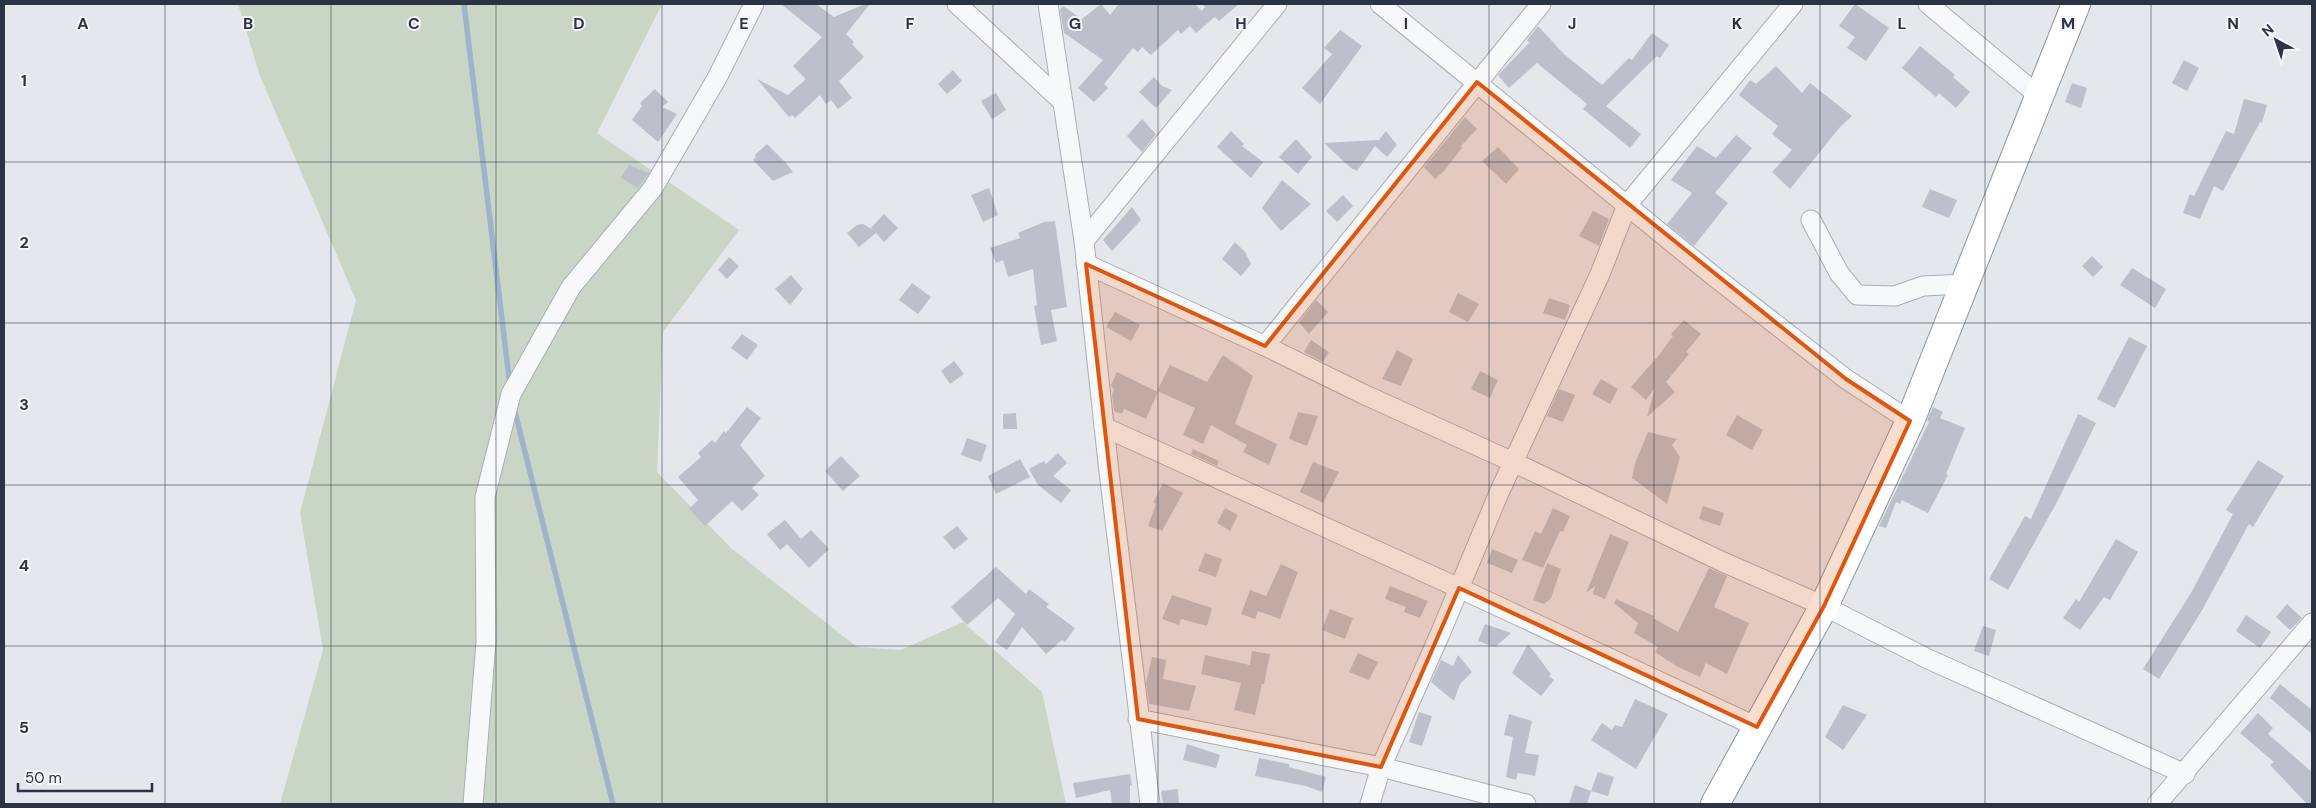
<svg xmlns="http://www.w3.org/2000/svg" width="2316" height="808" viewBox="0 0 2316 808" font-family="'DM Sans',sans-serif">
	<style>
		.green { fill: #c9d6c5 }
		.lines { fill: none; stroke-linecap: round; stroke-linejoin: round }
		.stream { stroke: #9fb4cc; stroke-width: 5.5 }
		.building { fill: #bbc0ca }
		.minor-casing { stroke: #a9aeb7; stroke-width: 21 }
		.highway-casing { stroke: #8b94a3; stroke-width: 30 }
		.minor { stroke: #f7f8fa; stroke-width: 19 }
		.highway { stroke: #fff; stroke-width: 28 }
		.marked { fill: #df570f; fill-opacity: 0.2; stroke: #df570f; stroke-width: 4; stroke-linejoin: round }
		.grid { fill: none; stroke: #2b3445; stroke-width: 1; stroke-opacity: 0.55 }
		.grid-label { font-size: 16px; text-anchor: middle; font-weight: bold; fill: #2b3445; stroke: #f4f6f9; stroke-width: 4; stroke-linejoin: round; paint-order: stroke }
	</style>
	<rect width="100%" height="100%" fill="#e4e7ec"/>
	<polygon class="green" points="238,4 662,4 597,133 739,230 663,332 657,472 732,549 857,647 901,650 963,622 1042,692 1066,804 280,804 323,650 300,513 356,300 260,76"/>
	<g class="lines">
		<g class="stream">
			<polyline points="464,4 510,386"/>
			<polyline points="514,408 613,804"/>
		</g>
	</g>
	<g class="building">
		<polygon points="781,4 816,4 834,17 865,4 870,4 846,34 854,42 852,44 864,57 839,81 852,98 838,109 831,100 826,104 820,95 795,118 792,115 789,117 757,79 788,95 806,79 793,66 822,37"/>
		<polygon points="1101,4 1110,15 1119,4 1195,4 1202,11 1205,7 1202,4 1239,4 1219,21 1215,17 1196,33 1190,26 1181,34 1178,30 1151,55 1142,47 1138,52 1133,48 1104,84 1108,88 1094,102 1078,88 1103,60 1064,33 1060,10 1063,6 1082,19"/>
		<polygon points="1855,4 1889,28 1866,61 1847,48 1855,37 1839,26"/>
		<polygon points="1538,26 1564,54 1602,85 1629,58 1632,60 1652,33 1669,45 1660,58 1657,56 1606,106 1641,134 1630,148 1583,109 1587,104 1537,63 1509,88 1498,75 1529,43 1527,40"/>
		<polygon points="1340,30 1362,46 1320,104 1302,88 1332,54 1324,48"/>
		<polygon points="1920,46 1955,75 1953,77 1970,92 1956,108 1939,93 1936,97 1902,68"/>
		<polygon points="2184,60 2199,68 2187,91 2172,83"/>
		<polygon points="1776,66 1802,93 1810,83 1852,116 1840,127 1790,189 1772,172 1792,150 1772,134 1778,126 1739,95 1750,80 1756,84"/>
		<polygon points="953,70 962,81 947,94 938,84"/>
		<polygon points="1154,77 1162,86 1172,90 1156,108 1139,92"/>
		<polygon points="2072,83 2087,88 2081,108 2065,102"/>
		<polygon points="655,89 668,102 662,107 677,114 658,142 632,120 642,106 640,103"/>
		<polygon points="996,93 1006,110 992,119 981,101"/>
		<polygon points="2244,99 2267,105 2262,123 2260,122 2223,191 2214,186 2200,219 2183,213 2190,194 2194,196 2226,131 2234,134"/>
		<polygon points="1465,117 1477,129 1461,146 1462,148 1444,171 1435,179 1424,167"/>
		<polygon points="1142,119 1156,134 1142,152 1127,136"/>
		<polygon points="1231,131 1244,144 1242,146 1263,162 1251,178 1217,147"/>
		<polygon points="1386,131 1397,145 1387,157 1375,146 1357,171 1351,168 1324,143 1379,140"/>
		<polygon points="1736,135 1752,148 1715,193 1728,203 1694,246 1667,224 1692,193 1671,180 1697,146 1716,158"/>
		<polygon points="1296,139 1312,157 1298,174 1279,157"/>
		<polygon points="767,144 785,162 793,172 773,181 753,160 756,157 755,155"/>
		<polygon points="1498,147 1519,169 1506,184 1482,161"/>
		<polygon points="629,165 649,173 638,188 621,178"/>
		<polygon points="1282,180 1311,204 1281,231 1262,208"/>
		<polygon points="989,188 998,215 983,222 971,195"/>
		<polygon points="1930,189 1957,200 1949,218 1922,207"/>
		<polygon points="1343,195 1353,206 1337,222 1326,211"/>
		<polygon points="1132,207 1141,220 1112,251 1103,240"/>
		<polygon points="1593,211 1609,219 1599,246 1579,236"/>
		<polygon points="884,214 898,228 884,242 876,233 859,247 847,233 857,225 863,224 873,230 871,228"/>
		<polygon points="1055,221 1067,307 1051,310 1057,341 1041,345 1034,306 1037,305 1033,269 1008,277 1003,260 996,263 990,248 1020,238 1018,233 1044,222"/>
		<polygon points="1235,242 1245,252 1251,264 1241,276 1222,259"/>
		<polygon points="2092,256 2103,267 2093,277 2082,266"/>
		<polygon points="729,257 739,266 727,279 718,270"/>
		<polygon points="2132,268 2166,289 2155,308 2120,285"/>
		<polygon points="791,275 803,289 790,305 775,289"/>
		<polygon points="912,283 931,297 918,314 899,300"/>
		<polygon points="1458,293 1479,304 1468,322 1449,312"/>
		<polygon points="1549,298 1570,305 1565,320 1543,313"/>
		<polygon points="1316,300 1328,312 1309,334 1299,322"/>
		<polygon points="1115,312 1140,325 1131,341 1106,327"/>
		<polygon points="1684,320 1701,334 1686,352 1689,354 1666,382 1675,392 1647,417 1655,388 1646,400 1631,387 1659,355 1673,336 1671,334"/>
		<polygon points="742,334 758,345 747,360 731,348"/>
		<polygon points="2129,337 2147,346 2115,408 2097,399"/>
		<polygon points="1311,340 1329,352 1323,362 1304,352"/>
		<polygon points="1397,350 1413,359 1401,386 1382,379"/>
		<polygon points="1223,355 1253,376 1235,424 1277,444 1269,465 1243,452 1247,445 1211,425 1203,444 1183,435 1195,408 1157,391 1170,365 1207,382"/>
		<polygon points="954,361 964,374 950,384 941,371"/>
		<polygon points="1480,371 1498,380 1490,398 1471,389"/>
		<polygon points="1117,372 1158,392 1146,419 1124,409 1122,414 1114,411 1112,394 1114,390 1111,385"/>
		<polygon points="1601,379 1618,389 1610,404 1592,394"/>
		<polygon points="1559,389 1575,395 1563,422 1547,416"/>
		<polygon points="747,407 761,418 740,445 765,476 752,488 759,495 742,511 732,501 705,526 689,509 698,500 678,477 701,457 698,453 712,440 715,443 724,431 726,433"/>
		<polygon points="1933,407 1943,412 1940,418 1965,428 1946,474 1948,475 1928,513 1902,500 1900,504 1896,502 1886,528 1879,526 1929,422 1927,420"/>
		<polygon points="1298,412 1318,416 1307,446 1289,439"/>
		<polygon points="1016,413 1017,429 1003,429 1003,414"/>
		<polygon points="2078,414 2096,423 2057,502 2008,590 1989,579 2025,516 2031,519"/>
		<polygon points="1737,415 1763,430 1752,450 1726,435"/>
		<polygon points="1648,432 1677,439 1672,445 1680,457 1667,504 1632,478 1635,463"/>
		<polygon points="967,438 987,445 981,462 961,455"/>
		<polygon points="1193,449 1219,461 1217,466 1191,454"/>
		<polygon points="1058,453 1067,463 1053,476 1071,490 1061,503 1038,485 1029,469 1044,461 1046,464"/>
		<polygon points="841,456 860,476 843,491 825,471"/>
		<polygon points="1020,459 1030,477 996,494 988,476"/>
		<polygon points="2258,460 2284,476 2253,527 2249,524 2201,612 2159,679 2143,669 2191,593 2233,514 2226,510"/>
		<polygon points="1313,462 1339,472 1323,503 1300,492"/>
		<polygon points="1163,483 1183,493 1162,531 1148,526 1156,504 1153,503"/>
		<polygon points="1703,506 1724,513 1720,526 1699,519"/>
		<polygon points="1225,508 1238,515 1230,531 1217,523"/>
		<polygon points="1553,508 1570,516 1563,532 1560,531 1543,568 1522,560 1535,531 1541,534"/>
		<polygon points="785,520 801,539 811,530 829,549 809,568 787,544 780,550 767,534"/>
		<polygon points="957,526 968,539 954,550 943,537"/>
		<polygon points="1610,534 1629,542 1605,599 1593,594 1595,586 1586,593"/>
		<polygon points="2116,539 2138,552 2110,600 2104,597 2080,630 2063,618 2076,599 2079,602"/>
		<polygon points="1492,549 1518,560 1512,573 1487,563"/>
		<polygon points="1205,553 1222,559 1216,577 1198,571"/>
		<polygon points="1547,563 1561,569 1551,598 1544,604 1533,600"/>
		<polygon points="1281,564 1298,572 1280,619 1258,611 1255,619 1241,614 1250,590 1266,596"/>
		<polygon points="996,567 1026,594 1029,589 1049,604 1046,607 1075,628 1065,642 1062,640 1046,654 1022,627 1007,650 995,642 1015,614 998,598 967,625 951,607"/>
		<polygon points="1709,568 1727,576 1714,607 1749,623 1727,674 1706,663 1700,677 1678,667 1655,652 1658,647 1634,633 1638,623 1614,603 1616,599 1654,616 1653,618 1678,632"/>
		<polygon points="1390,586 1428,601 1420,618 1404,612 1406,607 1385,599"/>
		<polygon points="1172,595 1212,608 1207,626 1181,619 1179,625 1162,619"/>
		<polygon points="2287,604 2302,618 2290,630 2276,617"/>
		<polygon points="1330,609 1353,618 1345,639 1322,630"/>
		<polygon points="2246,615 2271,632 2260,648 2236,631"/>
		<polygon points="1485,624 1511,633 1495,647 1478,641"/>
		<polygon points="1983,626 1996,630 1989,656 1974,651"/>
		<polygon points="1528,644 1551,674 1549,676 1554,680 1541,696 1512,673"/>
		<polygon points="1252,651 1270,654 1264,684 1262,684 1255,715 1234,710 1241,683 1201,674 1205,655 1250,665"/>
		<polygon points="1358,653 1378,662 1369,680 1349,672"/>
		<polygon points="1458,655 1472,672 1460,684 1454,701 1431,682 1441,660 1453,666"/>
		<polygon points="1152,657 1166,660 1163,679 1196,686 1189,711 1149,704 1146,683"/>
		<polygon points="2280,684 2312,710 2312,734 2270,698"/>
		<polygon points="1635,699 1668,714 1636,769 1591,740 1602,723 1612,730 1615,725 1622,727"/>
		<polygon points="1843,705 1867,715 1843,750 1825,737"/>
		<polygon points="1419,712 1432,716 1422,746 1409,742"/>
		<polygon points="2258,713 2273,728 2268,734 2312,772 2312,804 2307,804 2270,765 2274,762 2240,733"/>
		<polygon points="1509,714 1532,721 1525,753 1539,755 1535,776 1518,773 1516,780 1506,777 1513,737 1504,735"/>
		<polygon points="1187,744 1220,755 1216,768 1183,760"/>
		<polygon points="1259,758 1289,764 1289,767 1326,777 1322,792 1306,786 1255,776"/>
		<polygon points="1598,772 1614,777 1608,796 1591,791"/>
		<polygon points="1130,774 1132,785 1130,786 1130,804 1112,804 1110,790 1076,798 1073,783"/>
		<polygon points="1575,785 1591,791 1587,804 1569,804"/>
		<polygon points="1178,789 1179,804 1163,804 1161,791"/>
	</g>
	<g class="lines">
		<g class="minor-casing">
			<g id="minor">
				<polyline points="957,4 1063,102"/>
				<polyline points="1048,4 1084,241 1109,472 1150,804"/>
				<polyline points="1380,4 1711,274 1846,379 1910,421"/>
				<polyline points="1928,4 2039,96"/>
				<polyline points="1811,220 1839,273 1857,295 1895,296 1923,286 1965,284"/>
				<polyline points="1084,241 1277,4"/>
				<polyline points="1086,264 1265,346 1363,394 1513,462 1723,562 1824,606 1928,659 2185,774"/>
				<polyline points="1265,346 1541,4"/>
				<polyline points="1104,427 1459,588 1757,727"/>
				<polyline points="1138,719 1381,767 1526,804"/>
				<polyline points="473,804 486,642 485,497 511,394 571,287 653,188 717,78 754,4"/>
				<polyline points="1370,804 1381,767 1440,634 1498,495 1600,274 1627,205 1793,4"/>
				<polyline points="2157,804 2312,623"/>
			</g>
		</g>
		<g class="highway-casing">
			<polyline id="highway" points="1715,804 1824,606 1910,421 2076,4"/>
		</g>
		<use href="#minor" class="minor"/>
		<use href="#highway" class="highway"/>
	</g>
	<path class="marked" d="M 1477,82 L 1846,379 L 1910,421 L 1824,606 L 1757,727 L 1459,588 L 1381,767 L 1138,719 L 1086,264 L 1265,346 Z"/>
	<path class="grid" d="M 165,4 L 165,804M 331,4 L 331,804M 496,4 L 496,804M 662,4 L 662,804M 827,4 L 827,804M 993,4 L 993,804M 1158,4 L 1158,804M 1323,4 L 1323,804M 1489,4 L 1489,804M 1654,4 L 1654,804M 1820,4 L 1820,804M 1985,4 L 1985,804M 2151,4 L 2151,804M 4,162 L 2312,162M 4,323 L 2312,323M 4,485 L 2312,485M 4,646 L 2312,646"/>
	<g class="grid-label">
		<text x="83" y="29">A</text>
		<text x="248" y="29">B</text>
		<text x="414" y="29">C</text>
		<text x="579" y="29">D</text>
		<text x="744" y="29">E</text>
		<text x="910" y="29">F</text>
		<text x="1075" y="29">G</text>
		<text x="1241" y="29">H</text>
		<text x="1406" y="29">I</text>
		<text x="1572" y="29">J</text>
		<text x="1737" y="29">K</text>
		<text x="1902" y="29">L</text>
		<text x="2068" y="29">M</text>
		<text x="2233" y="29">N</text>
		<text x="24" y="86">1</text>
		<text x="24" y="248">2</text>
		<text x="24" y="410">3</text>
		<text x="24" y="571">4</text>
		<text x="24" y="733">5</text>
	</g>
	<rect width="2316" height="808" fill="none" stroke="#2b3445" stroke-width="10"/>
	<g transform="translate(2276 40) rotate(320)" stroke="#f4f6f9" stroke-width="4" paint-order="stroke">
	<path d="M0-4L9 19L0 12L-9 19Z" fill="#2b3445"/>
	<text y="-8" font-size="14" font-weight="bold" text-anchor="middle" fill="#2b3445">N</text>
	</g>
	<path d="M18 783v8h134v-8" fill="none" stroke="#2b3445" stroke-width="2.5"/>
	<text x="25" y="783" font-size="15" fill="#2b3445" stroke="#f4f6f9" stroke-width="4" paint-order="stroke">50 m</text>
</svg>
